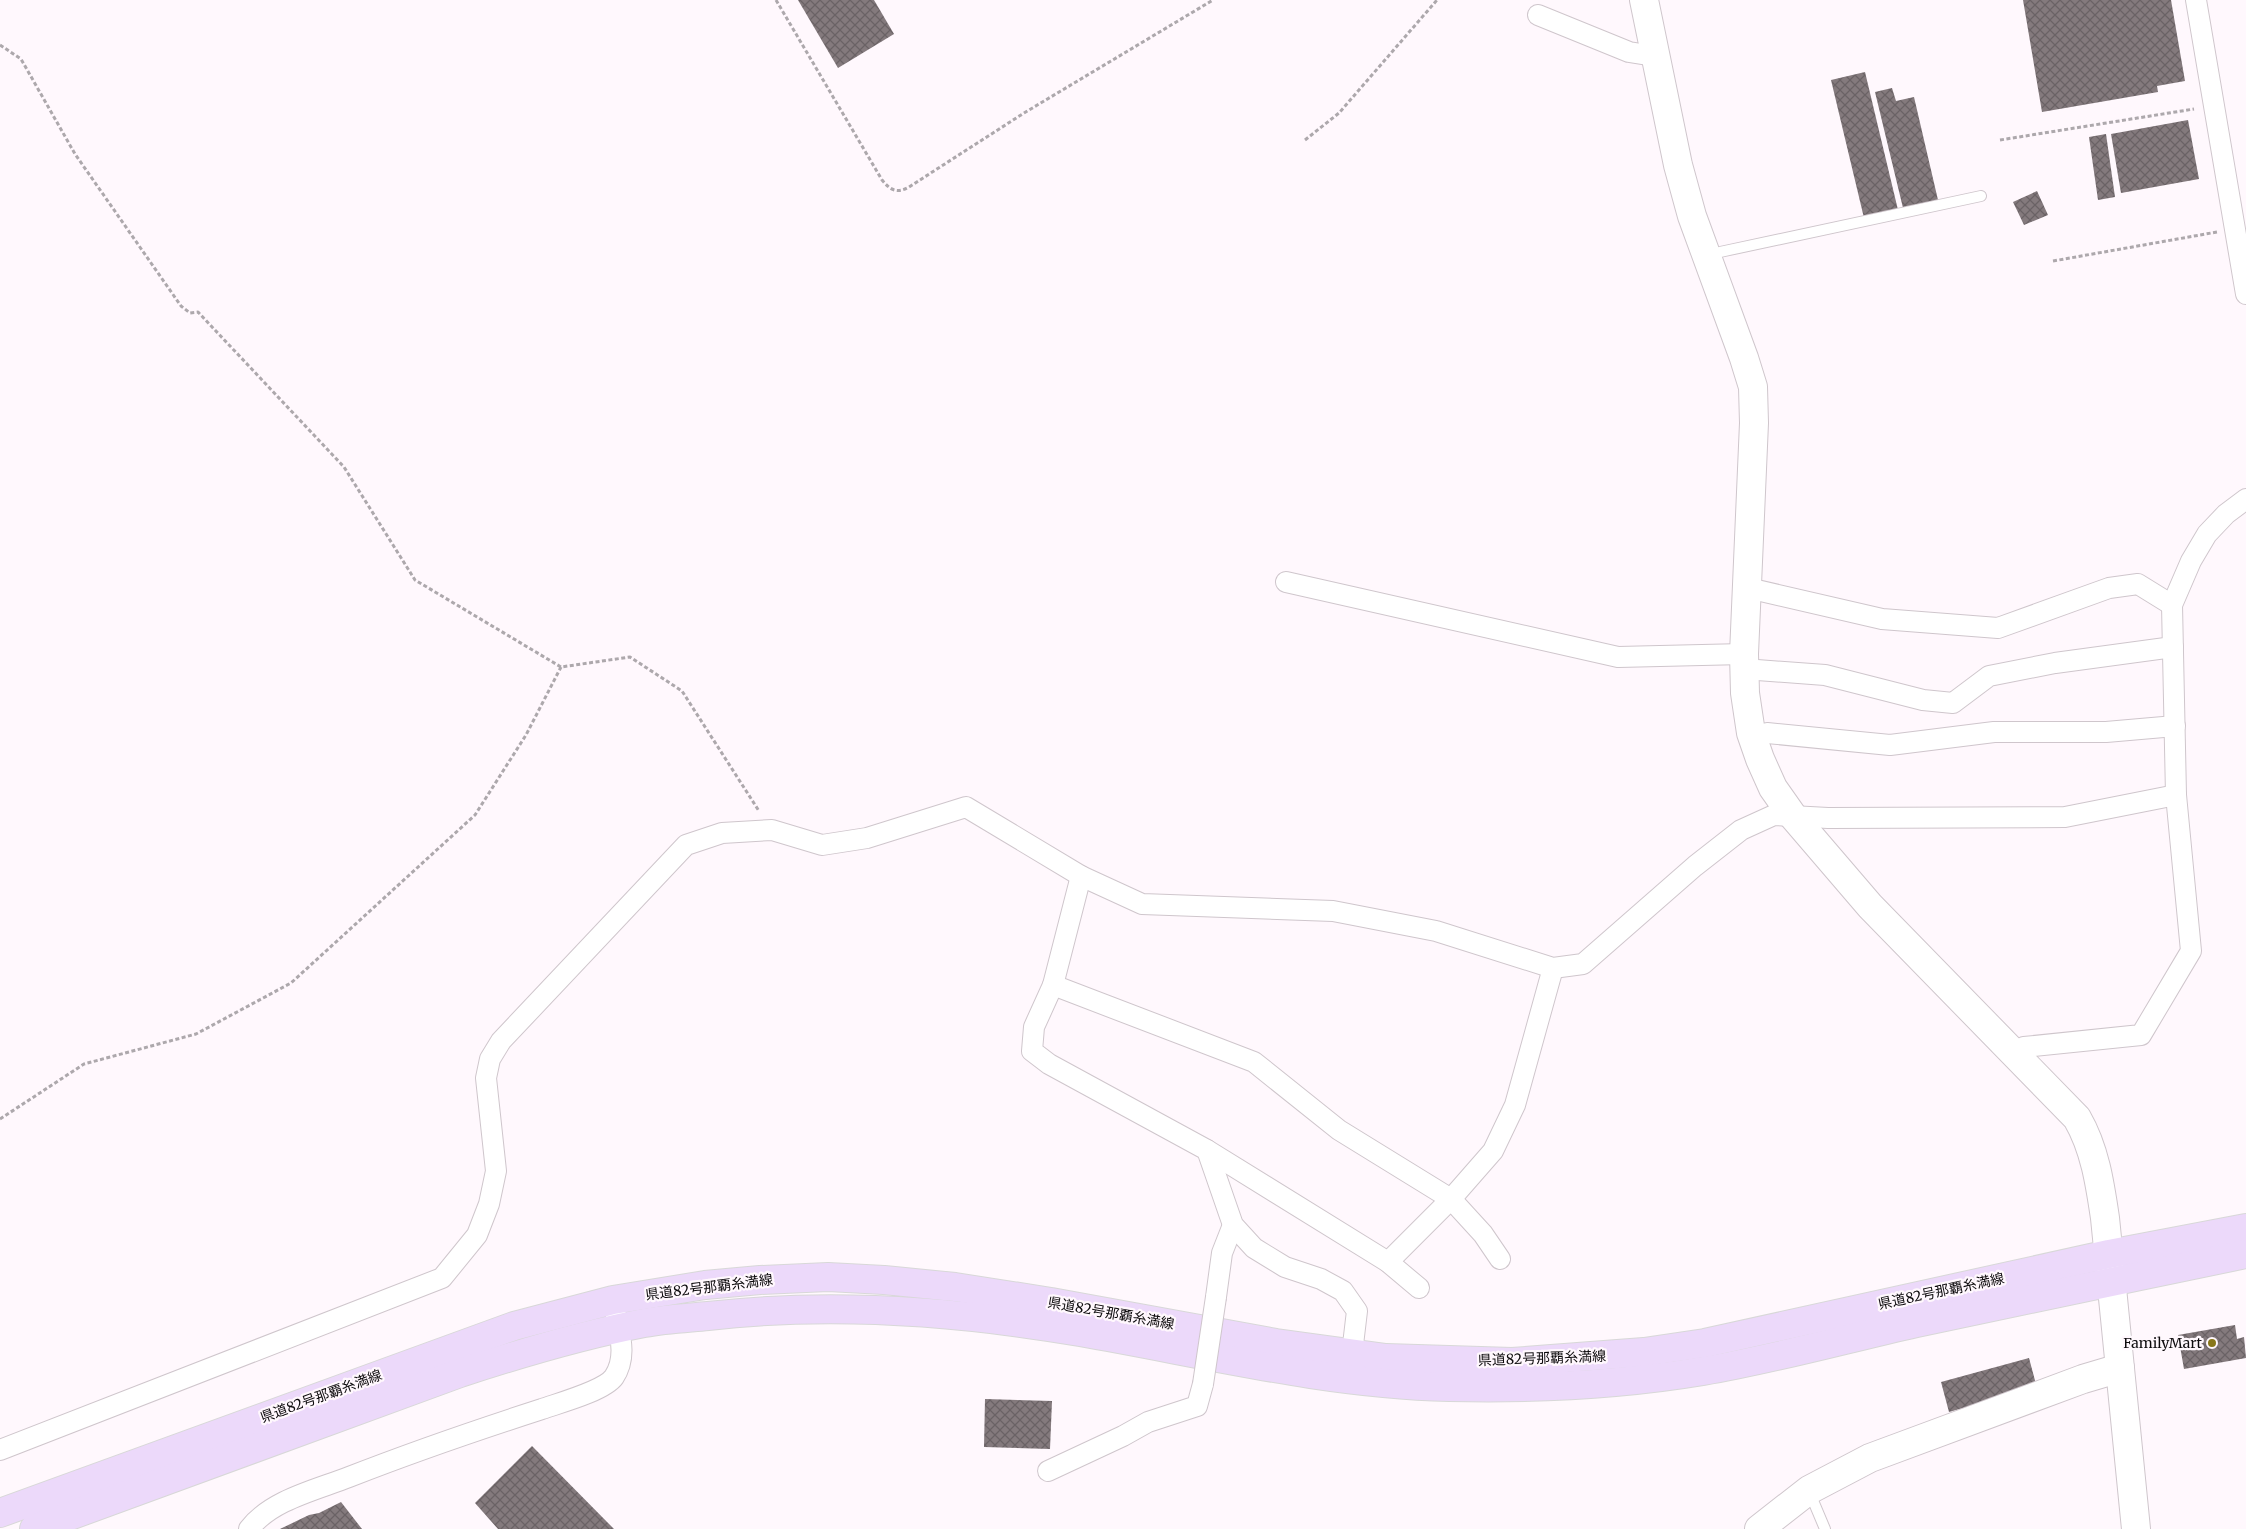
<svg xmlns="http://www.w3.org/2000/svg" width="2246" height="1529" viewBox="0 0 2246 1529" font-family="Merriweather,'Noto Sans JP',serif">
	<style>
		.building { fill: url(#building-cross-hatch) }
		.lines { fill: none; stroke-linecap: round; stroke-linejoin: round }
		.lane-casing { stroke: #cfc6cc; stroke-width: 12 }
		.street-casing { stroke: #cfc6cc; stroke-width: 22 }
		.secondary-casing { stroke: #cfc6cc; stroke-width: 30 }
		.primary-casing { stroke: #d8d8d8; stroke-width: 30 }
		.path { stroke: #ada8ac; stroke-width: 3; stroke-dasharray: 4 2.5; stroke-linecap: butt }
		.lane { stroke: #fff; stroke-width: 10 }
		.street { stroke: #fff; stroke-width: 20 }
		.secondary { stroke: #fff; stroke-width: 28 }
		.primary { stroke: #ecd9fa; stroke-width: 28 }
		.street-bridge-casing { stroke: #cfc6cc; stroke-width: 22; stroke-linecap: butt }
		.street-bridge { stroke: #fff; stroke-width: 20 }
		.poi-dot { fill: #88771a; stroke: #fff8fd; stroke-width: 2 }
		.labels { text-anchor: middle; dominant-baseline: central; stroke-width: 4.5; stroke-linejoin: round; paint-order: stroke }
		.street-label { font-size: 14px; fill: #0d0b0d; stroke: #fff8fd }
		.poi-label { font-size: 14px; fill: #0d0b0d; stroke: #fff8fd; text-anchor: end }
	</style>
	<defs>
		<pattern id="building-cross-hatch" width="8" height="8" patternUnits="userSpaceOnUse" patternTransform="scale(1.25)"><rect width="8" height="8" fill="#847a7d"/><path d="M0 0l8 8M0 8l8-8" fill="none" stroke="#6a6265"/></pattern>
	</defs>
	<rect width="100%" height="100%" fill="#fff8fd"/>
	<g class="building">
		<polygon points="798,0 874,0 894,34 838,68"/>
		<polygon points="2023,0 2171,0 2185,81 2157,86 2158,92 2042,112"/>
		<polygon points="1865,72 1898,210 1864,218 1831,80"/>
		<polygon points="1892,88 1896,101 1914,97 1938,200 1903,208 1875,92"/>
		<polygon points="2188,120 2199,179 2121,193 2111,134"/>
		<polygon points="2106,134 2115,197 2098,200 2089,137"/>
		<polygon points="2037,191 2048,215 2024,225 2013,202"/>
		<polygon points="2235,1325 2237,1339 2244,1337 2246,1358 2184,1369 2178,1335"/>
		<polygon points="2029,1358 2037,1388 1949,1412 1941,1382"/>
		<polygon points="985,1399 1052,1401 1050,1449 984,1447"/>
		<polygon points="532,1446 614,1529 498,1529 475,1503"/>
		<polygon points="341,1502 362,1529 280,1529 309,1515 319,1513"/>
	</g>
	<g class="lines">
		<g class="lane-casing">
			<g id="lane">
				<polyline points="1707,257 1720,252 1981,196"/>
				<polyline points="1809,1491 1825,1529"/>
			</g>
		</g>
		<g class="street-casing">
			<g id="street">
				<polyline points="2196,0 2246,294"/>
				<polyline points="1538,15 1629,52 1654,56"/>
				<polyline points="1286,582 1618,657 1744,654"/>
				<polyline points="1748,588 1882,619 1998,628 2109,588 2138,584 2172,605"/>
				<polyline points="1744,669 1825,675 1923,700 1953,703 1989,676 2055,663 2173,647"/>
				<polyline points="1753,737 1767,733 1890,745 1994,732 2106,732 2175,726"/>
				<polyline points="1081,876 1053,985 1034,1027 1032,1051 1049,1064 1207,1150 1233,1225 1254,1248 1285,1267 1321,1279 1343,1291 1357,1311 1352,1353"/>
				<polyline points="1053,985 1254,1062 1339,1130 1451,1199 1483,1234 1500,1259"/>
				<polyline points="2013,1054 2024,1047 2141,1035 2191,951 2176,795 2172,605 2191,561 2207,534 2226,514 2246,499"/>
				<polyline points="1207,1150 1388,1262 1419,1288"/>
				<polyline points="1388,1262 1451,1199 1493,1151 1515,1105 1553,968"/>
				<polyline points="1216,1297 1222,1253 1233,1225"/>
				<polyline points="0,1450 442,1278 477,1235 489,1204 496,1171 486,1078 490,1059 501,1041 686,845 722,833 772,830 822,845 867,838 966,807 1081,876 1142,904 1333,911 1436,931 1553,968 1583,964 1695,866 1741,830 1774,815 1828,818 2065,817 2176,795"/>
				<polyline points="1048,1471 1123,1436 1148,1422 1197,1406 1203,1384"/>
				<path d="M 249,1529 C 271,1500 316,1490 349,1477 C 413,1452 477,1430 542,1409 C 559,1403 604,1391 614,1377 C 627,1358 620,1335 616,1315"/>
			</g>
		</g>
		<g class="secondary-casing">
			<g id="secondary">
				<path d="M 1644,0 L 1678,165 L 1692,216 L 1744,358 L 1753,387 L 1754,423 L 1744,654 L 1745,693 L 1751,733 L 1760,759 L 1773,788 L 1792,815 L 1870,906 L 2077,1118 C 2095,1149 2100,1184 2105,1218 L 2136,1529"/>
				<polyline points="1759,1529 1809,1490 1870,1458 2083,1379 2120,1368"/>
			</g>
		</g>
		<g class="primary-casing">
			<g id="primary">
				<polyline points="0,1513 514,1326 613,1300 705,1285 760,1280 828,1277 884,1280 955,1287 1051,1302 1276,1343 1386,1358 1512,1362 1644,1352 1705,1343 2109,1254 2246,1228"/>
				<path d="M 34,1529 L 460,1373 C 521,1353 581,1335 644,1323 C 665,1319 687,1318 708,1316 C 831,1302 957,1311 1080,1332 C 1202,1353 1324,1384 1449,1387 C 1534,1389 1619,1385 1703,1371 C 1774,1359 1845,1339 1916,1323 C 2026,1299 2136,1277 2246,1254"/>
			</g>
		</g>
		<g class="path">
			<path d="M 776,0 L 882,180 C 890,190 897,194 909,187 L 1024,113 L 1213,0"/>
			<polyline points="0,45 21,59 75,154 181,306 190,313 198,312 344,467 415,580 561,667 630,657 682,691 759,811"/>
			<polyline points="1305,140 1339,113 1437,0"/>
			<polyline points="2000,140 2194,109"/>
			<polyline points="2053,261 2217,232"/>
			<polyline points="0,1119 84,1064 196,1034 291,983 475,815 526,735 561,667"/>
		</g>
		<use href="#lane" class="lane"/>
		<use href="#street" class="street"/>
		<use href="#secondary" class="secondary"/>
		<use href="#primary" class="primary"/>
		<g class="street-bridge-casing">
			<polyline id="street-bridge" points="1203,1384 1216,1297"/>
		</g>
		<use href="#street-bridge" class="street-bridge"/>
	</g>
	<circle class="poi-dot" cx="2212" cy="1343" r="5"/>
	<g class="labels">
		<g class="street-label">
			<text transform="translate(709 1287) rotate(-7)">県道82号那覇糸満線</text>
			<text transform="translate(1941 1291) rotate(-12)">県道82号那覇糸満線</text>
			<text transform="translate(1111 1313) rotate(10)">県道82号那覇糸満線</text>
			<text transform="translate(1542 1358) rotate(-2)">県道82号那覇糸満線</text>
			<text transform="translate(321 1396) rotate(-20)">県道82号那覇糸満線</text>
		</g>
		<g class="poi-label">
			<text x="2202" y="1343">FamilyMart</text>
		</g>
	</g>
</svg>
